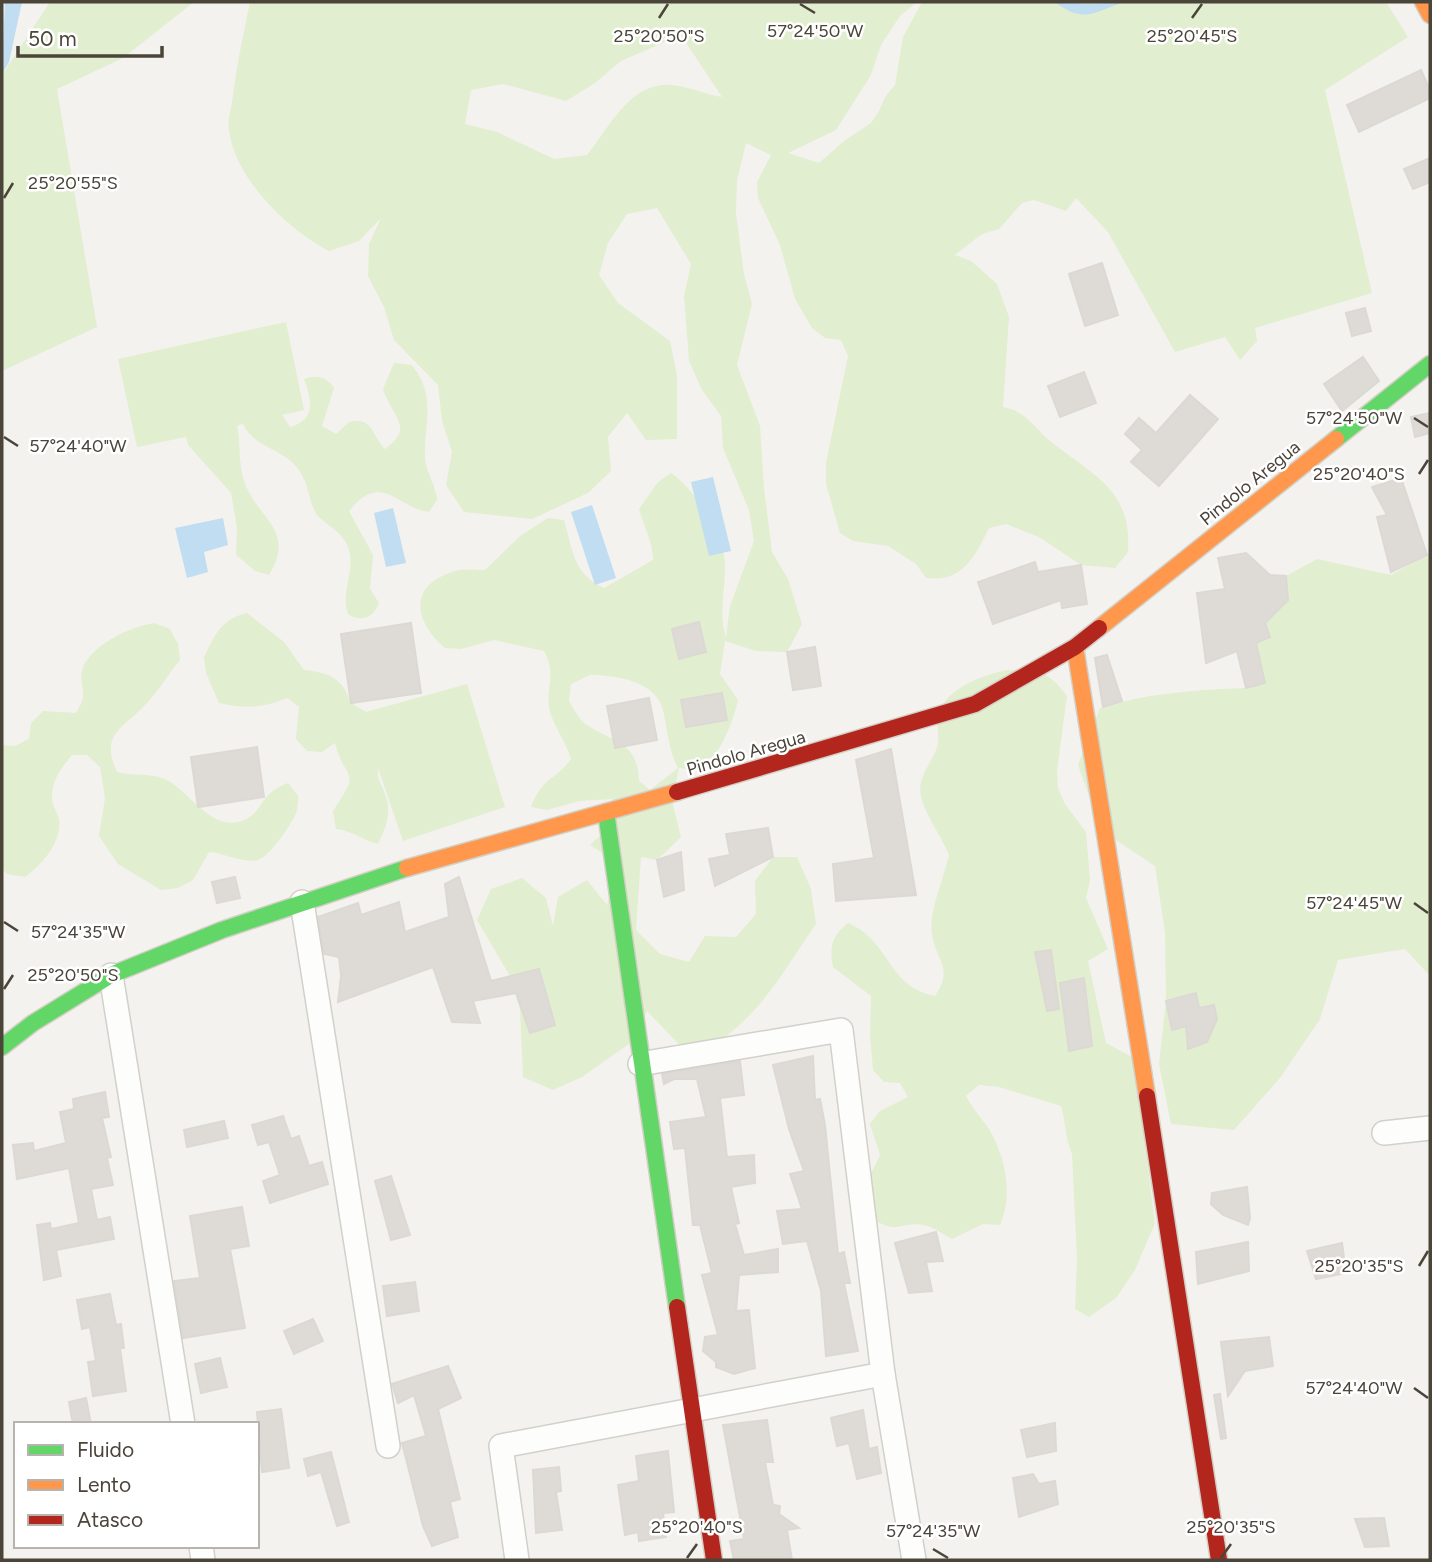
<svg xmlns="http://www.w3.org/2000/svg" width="1432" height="1562" viewBox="0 0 1432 1562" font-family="Figtree,sans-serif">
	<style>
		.green { fill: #e1eecf; fill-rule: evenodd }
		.water { fill: #c0ddf1 }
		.building { fill: #dedbd6; stroke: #dcd9d4; stroke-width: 2 }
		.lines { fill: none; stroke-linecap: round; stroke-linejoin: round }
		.street-casing { stroke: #d2d0cb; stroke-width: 26 }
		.fast-casing { stroke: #d3cfc5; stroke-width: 19 }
		.slow-casing { stroke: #d3cfc5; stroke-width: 19 }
		.jam-casing { stroke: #d3cfc5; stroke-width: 19 }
		.street { stroke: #fdfdfc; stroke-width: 23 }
		.fast { stroke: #63d668; stroke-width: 16 }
		.slow { stroke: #ff974d; stroke-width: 16 }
		.jam { stroke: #b3261e; stroke-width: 16 }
		.ticks { fill: none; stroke: #4b4439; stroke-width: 2.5 }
		.labels { text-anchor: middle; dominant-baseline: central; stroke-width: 5; stroke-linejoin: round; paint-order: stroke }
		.street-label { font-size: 18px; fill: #4b4439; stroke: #fff }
		.ticks-label { font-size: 18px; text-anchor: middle; fill: #4b4439; stroke: #fff; stroke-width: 5; stroke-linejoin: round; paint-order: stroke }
	</style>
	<rect width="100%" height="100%" fill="#f4f2ee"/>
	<g class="green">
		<polygon points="50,2 194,2 123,58 57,89 97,327 2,371 2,75"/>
		<path d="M 250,2 L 917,2 L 900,16 L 881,45 L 871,75 L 836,130 L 788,153 L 819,163 L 844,141 L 871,123 L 879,111 L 885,97 L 895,85 L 903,37 L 922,2 L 1386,2 L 1408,37 L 1325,90 L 1372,293 L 1255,328 L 1257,341 L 1240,360 L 1225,337 L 1175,352 L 1108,232 L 1076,198 L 1066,211 L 1034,200 L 1022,203 L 999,229 L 982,234 L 955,255 L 971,261 L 997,284 L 1009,317 L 1003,407 C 1029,412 1034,429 1054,444 C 1096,477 1132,491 1128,552 L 1115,568 L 1081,565 L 1039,537 L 1006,524 L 989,528 C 975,557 962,583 926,578 L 916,564 L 888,546 L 853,541 L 840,533 L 826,484 L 826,463 L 848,356 L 841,340 L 825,338 L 812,328 L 795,299 L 780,245 L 758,198 L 757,182 L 771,155 L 746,143 L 737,181 L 736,213 L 744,274 L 752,304 L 737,365 L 760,426 L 764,488 L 772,552 L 788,579 L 802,624 L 787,652 L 756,651 L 725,641 L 720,674 L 738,700 C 734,720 718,764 695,770 C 691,771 683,768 679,768 L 672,801 L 681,837 L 657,860 L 641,857 L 636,930 L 660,954 L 689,962 L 705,936 L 736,937 L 756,914 L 755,881 L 773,857 L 797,857 L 811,889 L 816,924 C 775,984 758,1020 693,1059 L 647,1011 L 633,1041 L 582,1077 L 553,1090 L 523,1077 L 520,1009 L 510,976 L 477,920 L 491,889 L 522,878 L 546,898 L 553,926 L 558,897 L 587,880 L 607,905 L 617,862 L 590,845 L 614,823 L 612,799 L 579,801 L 547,810 L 531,807 C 543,776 555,781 571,759 C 566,742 555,728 550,712 C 544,686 558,678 544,651 L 494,640 L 461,649 L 445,648 C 416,624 406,587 452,572 C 461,568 475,570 485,570 L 520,536 L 548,518 L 564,520 C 573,550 573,574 604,588 L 653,560 C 653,542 644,527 639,509 L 658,482 L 671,473 C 694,489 719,527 724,555 C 728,582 717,612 726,637 L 730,606 L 754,541 L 749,510 L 723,448 L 721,416 L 702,390 L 689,361 L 684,296 L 691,264 L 657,208 L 627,214 L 608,243 L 599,275 L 618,303 L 670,341 L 677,375 L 677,439 L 646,440 L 627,413 L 608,437 L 611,471 L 588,493 L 532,519 L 464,512 L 446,485 L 452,452 L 442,421 L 438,385 L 394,340 L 384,307 L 368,276 L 369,244 L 381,218 L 359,241 L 329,251 C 287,229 235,179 229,130 C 227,121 231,111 232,103 C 236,69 243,35 250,2 ZM 681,35 L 722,97 C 702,94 677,81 657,86 C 625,92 606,132 587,155 L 554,159 L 497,132 L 465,124 L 471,90 L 503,84 L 566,101 L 595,83 L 621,61 ZM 590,675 C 615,675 656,681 663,710 C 668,731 668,749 678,768 L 650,790 L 639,781 C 638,744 617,743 590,727 C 580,722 575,711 569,701 L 571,684 Z"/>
		<path d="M 286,322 L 304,410 L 282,415 L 290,427 C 316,420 312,400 304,379 C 317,374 327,377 334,388 L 322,426 L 336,434 L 349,422 C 373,416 372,436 385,449 C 415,427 393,419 383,389 L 394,363 L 412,365 C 437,397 424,421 425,458 C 426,473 436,485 437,500 L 429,512 C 398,508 381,470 349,511 L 373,555 L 370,589 L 379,603 C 374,617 361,623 348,614 C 339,590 360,565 345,541 C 338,530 327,525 318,516 C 308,505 311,481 293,463 C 278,448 253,446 243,424 L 237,426 C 241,444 238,463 244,481 C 256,518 297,529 269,575 L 255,571 L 236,555 L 237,528 L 231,493 L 188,445 L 186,437 L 137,447 L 118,359 Z"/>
		<path d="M 1430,553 L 1430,976 L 1405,949 L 1338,960 L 1320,1019 L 1280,1078 L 1234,1130 L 1171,1124 L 1159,1064 L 1166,1001 L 1165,933 L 1155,866 L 1101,830 L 1078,765 L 1100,708 C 1147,693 1196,690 1246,688 L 1241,667 L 1286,576 L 1317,559 L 1391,575 Z"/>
		<path d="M 247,613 L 284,642 L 304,670 C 330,673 342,677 351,703 L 366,712 L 467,684 L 505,807 L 403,841 L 378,768 C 377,780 381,783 385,794 C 392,812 386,828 378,844 C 362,840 353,831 336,829 L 333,811 C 363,767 345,783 335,743 L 322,752 L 307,751 L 296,739 L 299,707 L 287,698 C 265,708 243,709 219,703 L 206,673 L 204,657 C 215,635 221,619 247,613 Z"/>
		<path d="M 154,623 L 170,629 L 178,644 L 180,660 C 168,674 159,691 146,704 C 124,728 99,734 117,772 C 132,776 151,773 165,779 C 190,791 212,834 244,820 C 265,811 258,794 288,783 L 298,796 C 298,801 298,808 296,813 C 292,824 269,857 258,860 C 244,864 224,853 209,852 L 193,880 L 178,888 L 161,890 L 118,864 L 99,836 L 105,798 L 100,767 L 87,755 L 72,755 C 62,767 51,781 52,798 C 52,805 57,812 59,819 C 62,842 43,864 25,877 L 7,874 L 2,869 L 2,745 L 15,746 L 29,739 L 31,723 L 43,711 L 76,713 C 78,709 82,703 83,698 C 84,687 78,677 84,665 C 97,642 130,627 154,623 Z"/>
		<path d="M 1006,670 C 1038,671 1047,669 1067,696 L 1057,771 L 1058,788 L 1065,804 L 1086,832 L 1090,880 L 1086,898 L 1108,949 L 1088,961 L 1106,1043 L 1134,1058 L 1155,1223 L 1135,1270 L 1116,1298 L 1089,1317 L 1075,1309 L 1077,1259 L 1072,1154 C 1065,1138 1066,1123 1061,1106 L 999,1087 L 979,1085 L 966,1096 C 974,1112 987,1123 994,1138 C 1007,1165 1012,1198 1000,1225 L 983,1224 L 952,1239 C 944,1235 934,1227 927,1226 C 901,1219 898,1238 869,1216 L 866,1184 L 880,1155 L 870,1124 L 880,1111 L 908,1097 L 900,1083 L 884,1082 L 873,1070 L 870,1036 L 871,996 L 833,967 C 829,946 832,936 848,923 C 891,941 887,987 935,996 C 954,967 937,963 932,935 C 928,913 944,878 949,855 C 942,837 924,813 921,796 C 917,778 930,765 936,750 C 941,738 936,729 938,718 C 943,688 982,676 1006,670 Z"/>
	</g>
	<g class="water">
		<polygon points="5,2 22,2 9,62 2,74"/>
		<path d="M 1055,2 L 1088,4 L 1125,2 C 1095,11 1085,25 1055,2 Z"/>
		<polygon points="713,477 731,551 709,556 691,482"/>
		<polygon points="592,505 616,578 595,585 571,512"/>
		<polygon points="393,508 406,563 386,567 374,513"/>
		<polygon points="223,518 228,545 204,552 208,572 187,578 175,528"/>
	</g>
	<g class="building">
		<polygon points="1421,70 1430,90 1430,98 1359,132 1347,105"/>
		<polygon points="1430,158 1430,182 1413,189 1404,169"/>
		<polygon points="1102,263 1118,315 1085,326 1069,274"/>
		<polygon points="1365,308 1371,331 1352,336 1346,313"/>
		<polygon points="1363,357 1379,381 1342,411 1324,384"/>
		<polygon points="1084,372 1096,403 1060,417 1048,386"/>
		<polygon points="1190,395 1218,419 1159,486 1131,462 1142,450 1125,434 1139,418 1156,433"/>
		<polygon points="1430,413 1430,433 1415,437 1411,417"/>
		<polygon points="1401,478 1427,555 1391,572 1377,517 1387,515 1372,487"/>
		<polygon points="1246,553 1270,575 1286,576 1288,600 1265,623 1270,637 1256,643 1265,683 1246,688 1237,651 1206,663 1197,593 1225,589 1218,558"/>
		<polygon points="1035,562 1038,572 1081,565 1087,604 1062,608 1061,600 993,624 978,582"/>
		<polygon points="699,622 706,652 679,659 672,629"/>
		<polygon points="411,623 421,693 351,703 341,634"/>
		<polygon points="815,647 821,686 793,690 787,652"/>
		<polygon points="1107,655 1122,701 1103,707 1095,658"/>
		<polygon points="722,693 727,720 686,727 681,700"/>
		<polygon points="649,698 657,740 615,748 607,706"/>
		<polygon points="257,747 264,797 198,807 191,757"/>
		<polygon points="891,749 916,895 836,901 833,864 874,858 856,760"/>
		<polygon points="768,828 773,857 715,886 709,859 730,855 726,834"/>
		<polygon points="681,852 684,890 664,897 657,860"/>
		<polygon points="235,877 240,898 217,903 212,882"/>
		<polygon points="459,877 491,981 539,969 555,1025 530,1033 516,993 473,1001 480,1023 452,1022 433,967 338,1002 341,976 339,957 324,954 318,917 358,903 361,915 399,902 405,932 449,917 445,884"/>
		<polygon points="1051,950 1059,1009 1047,1011 1035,952"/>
		<polygon points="1084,978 1092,1046 1069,1051 1060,983"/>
		<polygon points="1196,993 1199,1008 1214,1005 1217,1019 1207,1042 1188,1049 1186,1026 1172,1030 1166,1001"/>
		<polygon points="813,1056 815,1100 820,1099 825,1125 838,1254 844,1252 850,1283 844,1283 858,1351 826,1356 821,1291 807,1241 783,1244 777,1211 802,1209 790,1174 804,1171 789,1129 773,1065"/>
		<polygon points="740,1061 744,1095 720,1098 727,1157 754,1155 755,1183 731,1187 739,1223 735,1224 744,1255 778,1249 778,1272 739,1275 736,1311 749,1310 755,1368 734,1374 716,1367 716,1362 703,1351 705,1337 718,1335 702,1275 712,1273 700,1225 693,1225 685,1148 674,1149 670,1122 706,1117 697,1079 674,1079 664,1084 662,1074"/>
		<polygon points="105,1092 109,1117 102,1118 111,1157 107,1158 113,1185 91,1189 97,1220 110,1217 114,1239 56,1250 61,1276 44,1280 37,1225 50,1223 51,1229 79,1223 69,1168 17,1179 13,1145 33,1143 34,1151 66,1143 60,1112 74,1109 73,1099"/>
		<polygon points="283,1116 291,1139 299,1136 309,1166 322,1162 328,1184 270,1203 263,1181 280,1175 269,1142 258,1145 252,1125"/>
		<polygon points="224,1121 228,1138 187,1147 184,1130"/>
		<polygon points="391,1176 410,1235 391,1240 375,1181"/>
		<polygon points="1247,1187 1250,1218 1248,1225 1223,1215 1211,1204 1212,1193"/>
		<polygon points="242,1207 249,1246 230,1249 245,1328 183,1338 174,1281 200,1278 190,1216"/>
		<polygon points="936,1232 943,1261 926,1262 932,1291 909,1293 895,1243"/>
		<polygon points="1248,1242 1249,1271 1198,1284 1196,1252"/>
		<polygon points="1342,1243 1346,1273 1316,1279 1307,1251"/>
		<polygon points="415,1282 419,1311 387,1316 383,1286"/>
		<polygon points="110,1294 116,1325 121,1324 124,1348 120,1348 126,1391 93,1396 88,1362 96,1361 90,1327 82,1329 77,1300"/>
		<polygon points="313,1319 323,1341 294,1354 284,1331"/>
		<polygon points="1269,1337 1273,1366 1245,1371 1228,1396 1221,1342"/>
		<polygon points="220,1358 227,1387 201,1393 195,1364"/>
		<polygon points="448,1366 461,1398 438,1409 460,1499 450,1502 458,1537 432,1546 423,1526 402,1443 426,1436 414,1395 398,1403 392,1384"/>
		<polygon points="1220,1394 1226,1438 1221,1439 1214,1395"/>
		<polygon points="86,1398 91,1424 73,1424 69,1402"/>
		<polygon points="281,1409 289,1468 262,1472 257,1412"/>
		<polygon points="863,1410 869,1449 877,1447 881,1473 857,1479 849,1443 837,1446 831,1418"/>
		<polygon points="767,1420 773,1462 765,1462 773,1505 780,1506 779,1514 799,1528 787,1530 792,1560 734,1560 730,1541 744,1539 723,1425"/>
		<polygon points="1055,1423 1056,1451 1027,1457 1021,1430"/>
		<polygon points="668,1451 674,1512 663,1513 666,1537 639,1541 638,1532 625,1535 618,1485 639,1481 636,1456"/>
		<polygon points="331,1452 349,1522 337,1526 321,1472 308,1476 304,1459"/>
		<polygon points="559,1467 561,1491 556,1492 562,1530 536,1533 533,1470"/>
		<polygon points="1033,1474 1039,1484 1055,1481 1058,1504 1019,1517 1013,1478"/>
		<polygon points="1384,1518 1389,1546 1365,1547 1355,1519"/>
	</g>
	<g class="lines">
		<g class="street-casing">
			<g id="street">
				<polyline points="302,902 388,1446"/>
				<polyline points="111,975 183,1424"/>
				<polyline points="640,1064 841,1030 883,1374 914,1560"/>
				<polyline points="1384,1133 1430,1128"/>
				<polyline points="201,1546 203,1560"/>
				<polyline points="517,1560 501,1446 883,1374"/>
			</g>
		</g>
		<g class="fast-casing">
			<g id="fast">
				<polyline points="1336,439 1430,364"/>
				<polyline points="606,812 677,1307"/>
				<polyline points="2,1047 33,1023 111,975 222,930 407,868"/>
			</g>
		</g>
		<g class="slow-casing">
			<g id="slow">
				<polyline points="1423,2 1430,15"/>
				<polyline points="1099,628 1336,439"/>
				<polyline points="1075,647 1147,1096"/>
				<polyline points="407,868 677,792"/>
			</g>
		</g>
		<g class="jam-casing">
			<g id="jam">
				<polyline points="677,792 975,704 1075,647 1099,628"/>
				<polyline points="1147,1096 1219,1560"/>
				<polyline points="677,1307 714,1560"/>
			</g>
		</g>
		<use href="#street" class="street"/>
		<use href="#fast" class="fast"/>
		<use href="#slow" class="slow"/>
		<use href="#jam" class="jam"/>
	</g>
	<path class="ticks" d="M 800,4 L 815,13M 659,18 L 668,4M 1192,18 L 1202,4M 4,198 L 13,183M 1414,418 L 1428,427M 4,437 L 18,446M 1419,474 L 1428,460M 1414,903 L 1428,913M 4,922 L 18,931M 4,989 L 13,975M 1419,1266 L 1428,1251M 1414,1388 L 1428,1398M 933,1549 L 948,1558M 687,1558 L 697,1544M 1221,1558 L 1231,1544"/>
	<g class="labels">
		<g class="street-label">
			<text transform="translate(1250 483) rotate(-39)">Pindolo Aregua</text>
			<text transform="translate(746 753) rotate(-16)">Pindolo Aregua</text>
		</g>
	</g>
	<g class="ticks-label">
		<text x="815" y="37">57°24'50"W</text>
		<text x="659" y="42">25°20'50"S</text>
		<text x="1192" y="42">25°20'45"S</text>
		<text x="73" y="189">25°20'55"S</text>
		<text x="1354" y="424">57°24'50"W</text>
		<text x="78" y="452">57°24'40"W</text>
		<text x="1359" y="480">25°20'40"S</text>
		<text x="1354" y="909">57°24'45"W</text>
		<text x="78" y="938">57°24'35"W</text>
		<text x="73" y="981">25°20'50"S</text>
		<text x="1359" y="1272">25°20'35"S</text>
		<text x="1354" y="1394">57°24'40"W</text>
		<text x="697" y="1533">25°20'40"S</text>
		<text x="1231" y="1533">25°20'35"S</text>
		<text x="933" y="1537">57°24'35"W</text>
	</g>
	<rect width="1432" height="1562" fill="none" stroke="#4b4439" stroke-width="7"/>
	<rect x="14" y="1422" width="245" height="126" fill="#ffffff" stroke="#b7b4b0" stroke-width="2"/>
	<rect x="28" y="1445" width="35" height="10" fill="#63d668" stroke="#b7b4b0" stroke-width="2"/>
	<text x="77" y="1457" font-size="21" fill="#4b4439">Fluido</text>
	<rect x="28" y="1480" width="35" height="10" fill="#ff974d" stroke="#b7b4b0" stroke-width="2"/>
	<text x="77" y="1492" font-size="21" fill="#4b4439">Lento</text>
	<rect x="28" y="1515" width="35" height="10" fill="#b3261e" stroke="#b7b4b0" stroke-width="2"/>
	<text x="77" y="1527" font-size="21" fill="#4b4439">Atasco</text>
	<path d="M18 46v10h144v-10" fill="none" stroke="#4b4439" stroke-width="3.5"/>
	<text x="28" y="46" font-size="21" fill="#4b4439" stroke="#ffffff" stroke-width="5" paint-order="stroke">50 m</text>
</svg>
